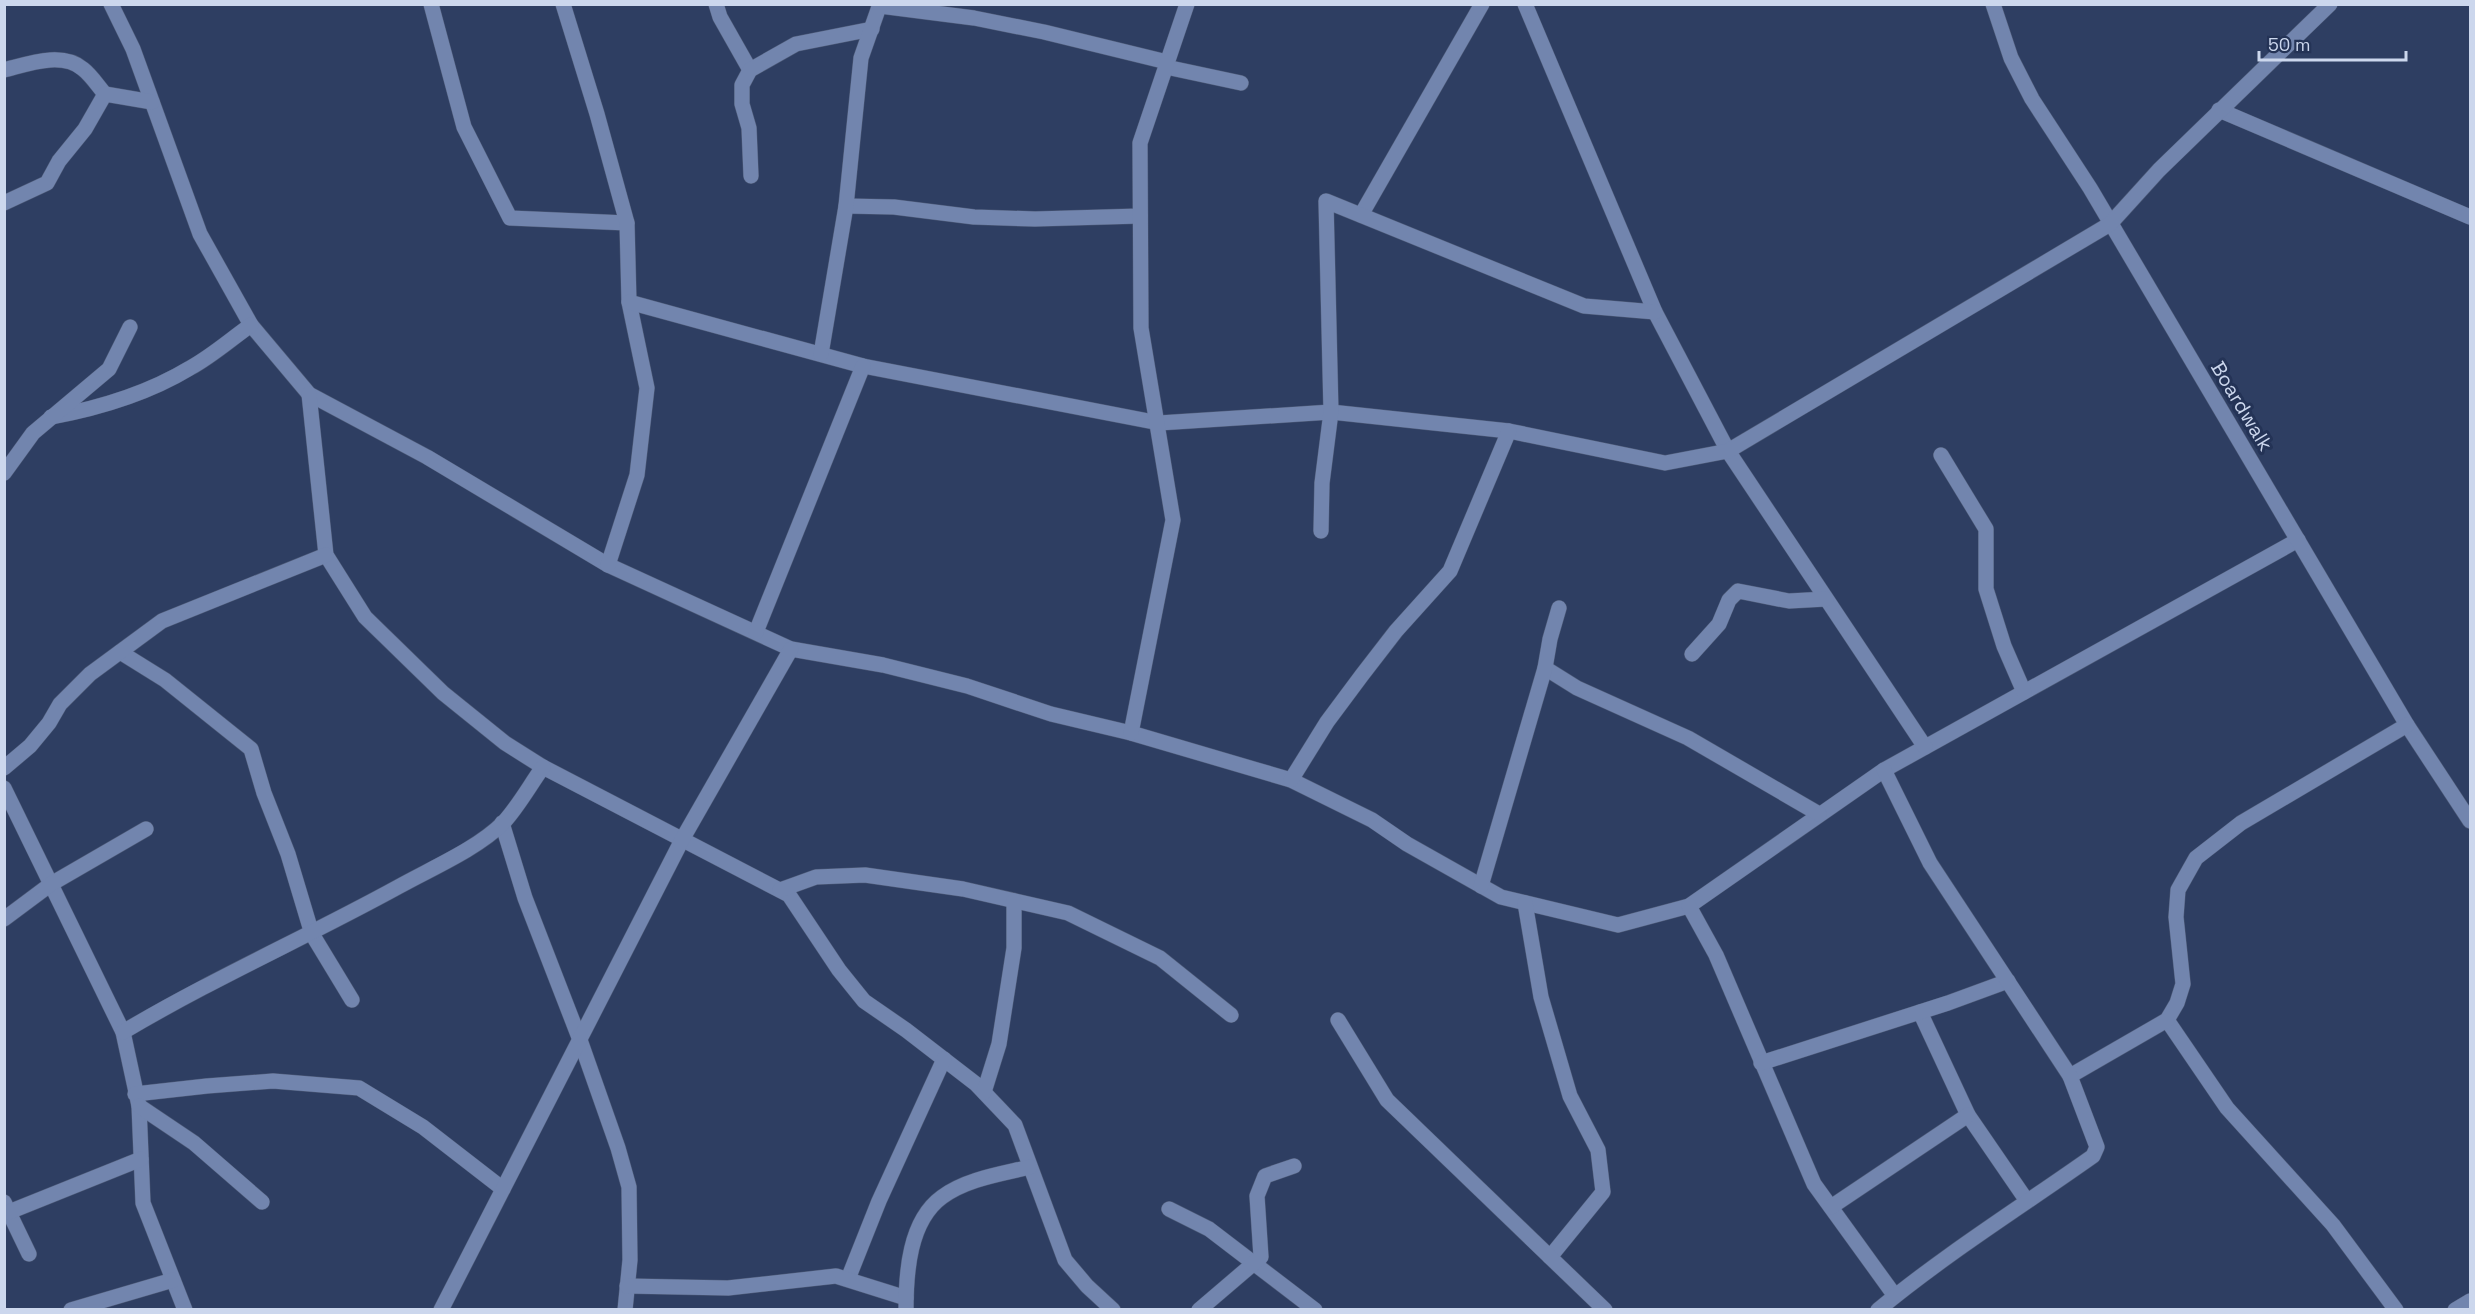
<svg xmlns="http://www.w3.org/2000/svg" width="2475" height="1314" viewBox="0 0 2475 1314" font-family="'Space Grotesk',sans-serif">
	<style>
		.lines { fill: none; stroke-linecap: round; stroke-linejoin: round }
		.minor-casing { stroke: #4d5a77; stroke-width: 16 }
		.minor { stroke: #7285ae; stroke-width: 15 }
		.labels { text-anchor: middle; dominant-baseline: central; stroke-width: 6; stroke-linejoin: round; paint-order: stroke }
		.street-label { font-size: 20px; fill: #ccd7ed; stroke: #243356 }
	</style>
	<rect width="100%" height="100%" fill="#2e3e62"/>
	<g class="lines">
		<g class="minor-casing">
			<g id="minor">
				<polyline points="111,4 133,49 200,234 251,325 309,394 427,457 608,565 791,649 883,665 967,686 1051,714 1131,733 1291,780 1372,820 1407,844 1501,897 1618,925 1689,906 1884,770 2298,540"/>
				<polyline points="431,4 464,127 510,218 627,223"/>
				<polyline points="563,4 597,114 627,223 629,302 647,388 637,475 608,565"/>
				<polyline points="716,4 720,17 750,70"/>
				<polyline points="1525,4 1655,312 1728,451 1925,747"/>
				<polyline points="1993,4 2011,58 2032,99 2090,188 2407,725 2470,821"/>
				<polyline points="880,6 974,18 1044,32 1167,62"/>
				<polyline points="1166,67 1241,83"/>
				<path d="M 4,70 C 28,64 62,51 83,69 C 91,75 98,86 105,94"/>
				<polyline points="2219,110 2470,217"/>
				<polyline points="751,176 749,128 742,104 742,85 750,70 796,44 872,29"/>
				<polyline points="4,203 47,183 59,161 85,129 105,94 152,102"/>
				<polyline points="846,206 894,207 974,217 1035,219 1140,216"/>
				<polyline points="1361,215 1482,4"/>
				<polyline points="629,302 863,366 1159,423 1331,412 1509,431 1665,463 1728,451 2110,224 2159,170 2330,4"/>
				<polyline points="821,354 846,206 861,58 880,4"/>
				<polyline points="309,394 326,555 365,617 443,693 505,743 543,767 789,895 839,970 864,1001 906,1030 976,1084 1015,1125 1065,1260 1087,1286 1113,1310"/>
				<path d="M 51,417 C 100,408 147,394 190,368 C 212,356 231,339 251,325"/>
				<polyline points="1941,455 1986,529 1986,589 2004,646 2024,692"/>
				<polyline points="4,473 33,433 109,369 130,327"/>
				<polyline points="1321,531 1322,483 1331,412 1326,201 1584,306 1655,312"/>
				<polyline points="756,632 863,366"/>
				<polyline points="120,652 165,680 251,749 264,793 288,854 312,934 352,1000"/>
				<polyline points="1692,654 1719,624 1729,600 1738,591 1789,601 1826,599"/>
				<polyline points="1545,668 1577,688 1688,738 1819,814"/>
				<polyline points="1131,733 1173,520 1141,328 1140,143 1187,4"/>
				<polyline points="4,768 30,746 49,723 60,704 90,674 162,621 326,555"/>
				<polyline points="1291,780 1327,722 1362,675 1396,631 1450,571 1509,431"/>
				<polyline points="4,788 123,1032 139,1106 143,1203 185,1310"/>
				<polyline points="502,823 525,898 580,1040 618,1148 629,1187 630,1260 625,1310"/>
				<polyline points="1481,886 1545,668 1550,639 1559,608"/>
				<polyline points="780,890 816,877 865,875 963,889 1068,913 1160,958 1231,1015"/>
				<polyline points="1525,903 1541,997 1570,1096 1598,1150 1603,1192 1550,1257"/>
				<polyline points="1689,906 1716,955 1814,1184 1895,1296"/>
				<polyline points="4,919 51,884 146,829"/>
				<polyline points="1920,1012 1968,1115 2027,1201"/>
				<polyline points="1338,1020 1387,1100 1605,1310"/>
				<polyline points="2167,1020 2227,1108 2333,1225 2396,1310"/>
				<path d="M 123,1032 C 212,979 307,937 398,887 C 430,869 477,849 503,823 C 518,807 530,785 543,767"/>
				<polyline points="1761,1063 1948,1003 2008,981"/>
				<polyline points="2070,1076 2167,1020 2177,1003 2183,984 2176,917 2178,890 2196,858 2241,823 2407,725"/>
				<polyline points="984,1092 999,1044 1014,948 1014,901"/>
				<polyline points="135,1094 207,1086 273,1081 359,1088 423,1127 503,1189"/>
				<polyline points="139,1106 194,1143 262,1202"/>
				<polyline points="4,1202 29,1254"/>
				<polyline points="1831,1207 1968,1115"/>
				<polyline points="1169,1209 1209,1229 1315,1310"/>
				<polyline points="9,1212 141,1159"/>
				<polyline points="848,1279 879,1201 944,1059"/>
				<polyline points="627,1286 728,1288 836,1276 906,1298"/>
				<polyline points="71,1310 173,1280"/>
				<polyline points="441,1310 683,838 791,649"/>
				<path d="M 906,1310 C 906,1273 909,1221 942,1197 C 966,1179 1001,1174 1030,1167"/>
				<polyline points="1199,1310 1261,1257 1257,1196 1265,1176 1294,1166"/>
				<path d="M 1878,1310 C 1947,1253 2021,1207 2093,1156 L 2097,1147 L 2070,1076 L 1930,863 L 1884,770"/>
				<polyline points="2455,1310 2470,1301"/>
			</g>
		</g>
		<use href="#minor" class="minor"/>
	</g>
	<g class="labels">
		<g class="street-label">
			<text transform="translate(2242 406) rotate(59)">Boardwalk</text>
		</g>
	</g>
	<rect width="2475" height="1314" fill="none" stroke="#ccd7ed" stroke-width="12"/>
	<path d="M2259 51v9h147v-9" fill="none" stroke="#ccd7ed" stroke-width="3"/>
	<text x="2268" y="51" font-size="18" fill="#ccd7ed" stroke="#243356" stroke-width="4.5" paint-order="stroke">50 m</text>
</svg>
